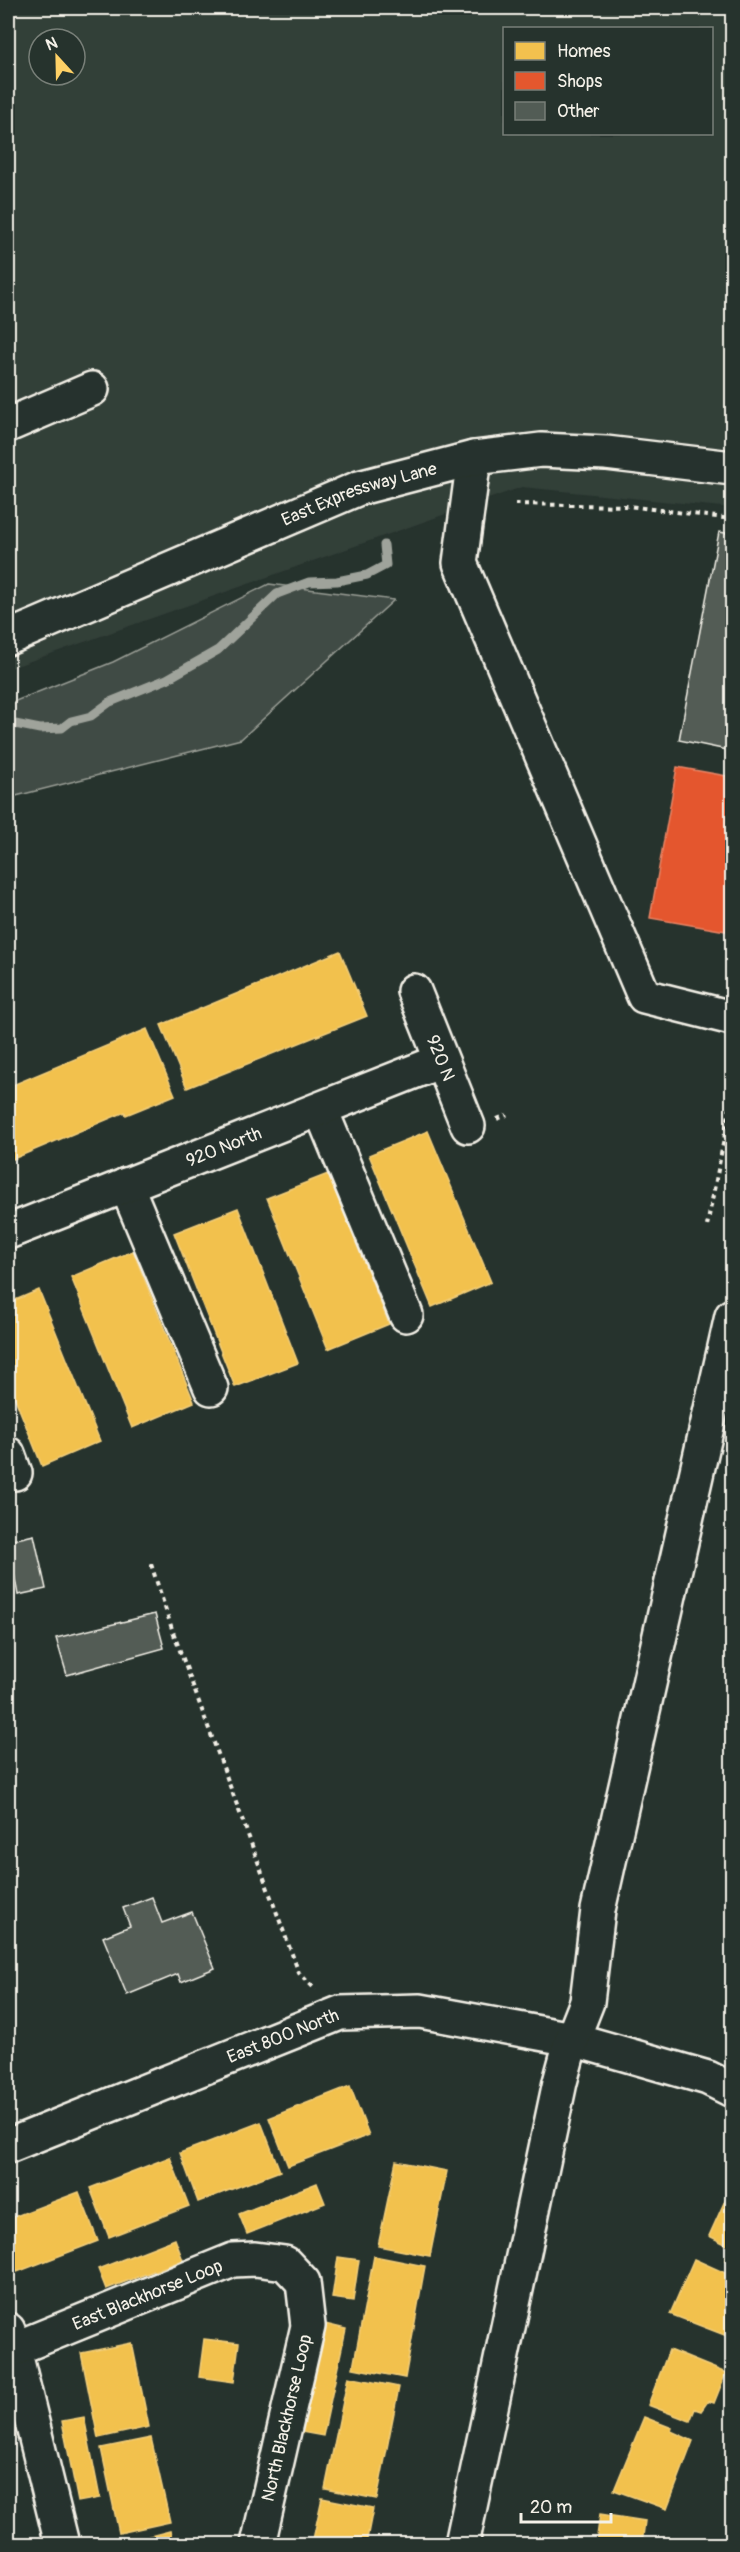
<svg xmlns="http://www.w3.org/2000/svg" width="740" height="2552" viewBox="0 0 740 2552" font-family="Pangolin,sans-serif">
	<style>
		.built { fill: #333f39; fill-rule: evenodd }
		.green { fill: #414b45; stroke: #9a9e96; stroke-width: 1.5 }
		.homes { fill: #f2c14e; stroke: #f3cf7c; stroke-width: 1.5 }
		.shops { fill: #e4572e; stroke: #e98566; stroke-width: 1.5 }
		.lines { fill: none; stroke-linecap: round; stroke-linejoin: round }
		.stream { stroke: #9fa39b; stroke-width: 9 }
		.building { fill: #525c55; stroke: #f4f1e8; stroke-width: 1.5 }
		.minor-casing { stroke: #f4f1e8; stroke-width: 38 }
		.major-casing { stroke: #f4f1e8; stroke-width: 38 }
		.path { stroke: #f4f1e8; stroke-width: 4; stroke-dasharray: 4.5 4.5; stroke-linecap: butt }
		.minor { stroke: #26332d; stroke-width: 33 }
		.major { stroke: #26332d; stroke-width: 33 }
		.labels { text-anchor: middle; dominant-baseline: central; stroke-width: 6; stroke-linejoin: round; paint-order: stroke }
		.street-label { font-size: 18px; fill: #f4f1e8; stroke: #26332d }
	</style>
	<rect width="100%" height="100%" fill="#26332d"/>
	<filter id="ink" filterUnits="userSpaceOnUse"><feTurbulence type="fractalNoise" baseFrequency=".0167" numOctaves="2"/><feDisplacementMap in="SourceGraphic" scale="12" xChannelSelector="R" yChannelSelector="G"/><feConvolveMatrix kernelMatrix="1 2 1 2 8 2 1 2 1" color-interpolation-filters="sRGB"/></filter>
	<g filter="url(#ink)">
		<path class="built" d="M 8,8 L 732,8 L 732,508 L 522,487 L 8,669 ZM 504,28 L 712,28 L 712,134 L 504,134 ZM 39,39 L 75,39 L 75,75 L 39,75 Z"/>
		<polygon class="green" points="269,584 394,600 241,739 8,798 8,704 113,662"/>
		<g class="homes">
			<polygon points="340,951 367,1016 187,1088 161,1025"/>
			<polygon points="147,1029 175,1095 126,1115 125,1112 8,1161 8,1087"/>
			<polygon points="428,1131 491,1282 432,1307 369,1155"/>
			<polygon points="328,1174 389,1324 328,1349 267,1198"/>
			<polygon points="238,1208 298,1363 235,1387 174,1233"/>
			<polygon points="133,1251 194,1402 132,1428 71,1277"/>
			<polygon points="39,1290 100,1441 42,1466 8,1381 8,1303"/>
			<polygon points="350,2086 369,2135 288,2166 269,2118"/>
			<polygon points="261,2122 280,2171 198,2202 180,2153"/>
			<polygon points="170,2157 189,2206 109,2237 90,2188"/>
			<polygon points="396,2161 447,2171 430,2256 378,2246"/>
			<polygon points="317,2183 325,2203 247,2234 239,2214"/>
			<polygon points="732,2185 732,2263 725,2260 731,2247 709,2236"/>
			<polygon points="79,2192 98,2241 17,2272 8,2246 8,2219"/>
			<polygon points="175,2239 183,2260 106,2289 98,2269"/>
			<polygon points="374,2256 425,2266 405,2378 353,2368"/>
			<polygon points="338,2257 359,2260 353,2301 332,2298"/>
			<polygon points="694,2259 732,2276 732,2338 670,2314"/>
			<polygon points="325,2324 346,2329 323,2436 301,2432"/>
			<polygon points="204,2339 239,2343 234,2382 199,2377"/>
			<polygon points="132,2343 149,2427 98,2438 81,2353"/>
			<polygon points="669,2350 726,2373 714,2403 708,2401 701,2411 695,2409 690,2421 648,2405"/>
			<polygon points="348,2377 399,2387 377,2499 325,2489"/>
			<polygon points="84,2417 100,2498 78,2502 62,2421"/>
			<polygon points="644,2417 672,2428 671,2431 693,2441 667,2509 614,2490"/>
			<polygon points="151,2438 170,2522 119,2533 101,2448"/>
			<polygon points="322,2498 373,2508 366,2544 312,2544"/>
			<polygon points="600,2514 645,2521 642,2544 596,2544"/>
			<polygon points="170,2531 173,2544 119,2544"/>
		</g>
		<polygon class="shops" points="677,767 732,777 732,932 650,918"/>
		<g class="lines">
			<polyline class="stream" points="8,724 15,724 40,729 62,728 71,721 91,716 110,702 167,679 218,650 277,594 309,582 337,581 367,575 386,565 384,545"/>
		</g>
		<g class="building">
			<polygon points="719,532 732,534 732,751 679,740"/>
			<polygon points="34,1535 46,1589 18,1595 8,1541"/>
			<polygon points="155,1614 164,1648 67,1675 56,1638"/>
			<polygon points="152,1897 162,1923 192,1912 215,1968 181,1982 178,1974 127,1995 103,1937 130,1926 123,1908"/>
		</g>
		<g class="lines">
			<g class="minor-casing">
				<g id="minor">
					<polyline points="8,425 92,389"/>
					<polyline points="474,458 460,563 644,996 732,1018"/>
					<path id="s1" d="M 8,638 L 359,488 L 474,458 L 541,450 L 606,453 L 732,468"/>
					<path id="s2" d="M 414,991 L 468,1126"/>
					<polyline points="321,1110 406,1315"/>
					<polyline points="126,1185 211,1388"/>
					<path id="s3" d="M 8,1232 L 441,1061"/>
					<polyline points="8,1454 15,1473"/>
					<path id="s4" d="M 8,2146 L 340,2013 L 420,2011 L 572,2039 L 708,2078 L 732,2090"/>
					<polyline points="8,2330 14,2349 62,2544"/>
					<path id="s5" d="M 14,2349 L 233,2260 L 255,2259 L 285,2263 L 303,2282 L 308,2326 L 258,2544"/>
				</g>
			</g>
			<g class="major-casing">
				<polyline id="major" points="462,2544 560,2082 570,2045 587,2002 598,1910 732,1316"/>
			</g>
			<g class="path">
				<polyline points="515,504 628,506 732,519"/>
				<polyline points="497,1119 507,1115"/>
				<polyline points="707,1226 732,1098"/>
				<polyline points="151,1564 172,1629 299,1973 316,1990"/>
			</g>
			<use href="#minor" class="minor"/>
			<use href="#major" class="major"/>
		</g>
	</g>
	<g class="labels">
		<g class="street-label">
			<text stroke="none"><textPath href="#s1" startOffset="380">East Expressway Lane</textPath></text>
			<text stroke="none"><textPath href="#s2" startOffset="72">920 N</textPath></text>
			<text stroke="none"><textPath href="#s3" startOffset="232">920 North</textPath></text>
			<text stroke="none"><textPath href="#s4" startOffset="296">East 800 North</textPath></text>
			<text stroke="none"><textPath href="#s5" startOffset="144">East Blackhorse Loop</textPath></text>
			<text transform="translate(287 2418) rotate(-77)">North Blackhorse Loop</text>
		</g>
	</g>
	<rect width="740" height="2552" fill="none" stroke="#26332d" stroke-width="30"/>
	<rect x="15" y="15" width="710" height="2522" fill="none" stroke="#f4f1e8" stroke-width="2" filter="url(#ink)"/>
	<rect x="503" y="27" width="210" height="108" fill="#26332d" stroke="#787f78" stroke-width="1.5"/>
	<rect x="515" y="42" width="30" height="18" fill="#f2c14e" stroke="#787f78" stroke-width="1.5"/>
	<text x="557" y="57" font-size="18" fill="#f4f1e8">Homes</text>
	<rect x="515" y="72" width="30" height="18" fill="#e4572e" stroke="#787f78" stroke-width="1.5"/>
	<text x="557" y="87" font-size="18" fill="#f4f1e8">Shops</text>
	<rect x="515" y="102" width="30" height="18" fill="#525c55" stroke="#787f78" stroke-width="1.5"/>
	<text x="557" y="117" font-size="18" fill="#f4f1e8">Other</text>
	<g transform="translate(57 57) rotate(338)"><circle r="28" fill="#26332d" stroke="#787f78" stroke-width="1.5"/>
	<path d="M0-4.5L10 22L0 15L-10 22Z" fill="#ffd166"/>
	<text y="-9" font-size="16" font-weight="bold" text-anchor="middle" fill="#f4f1e8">N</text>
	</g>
	<path d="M521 2513v9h90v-9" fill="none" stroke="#f4f1e8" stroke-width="3"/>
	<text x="530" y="2513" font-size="18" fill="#f4f1e8" stroke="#26332d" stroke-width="4.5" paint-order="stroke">20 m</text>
</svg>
